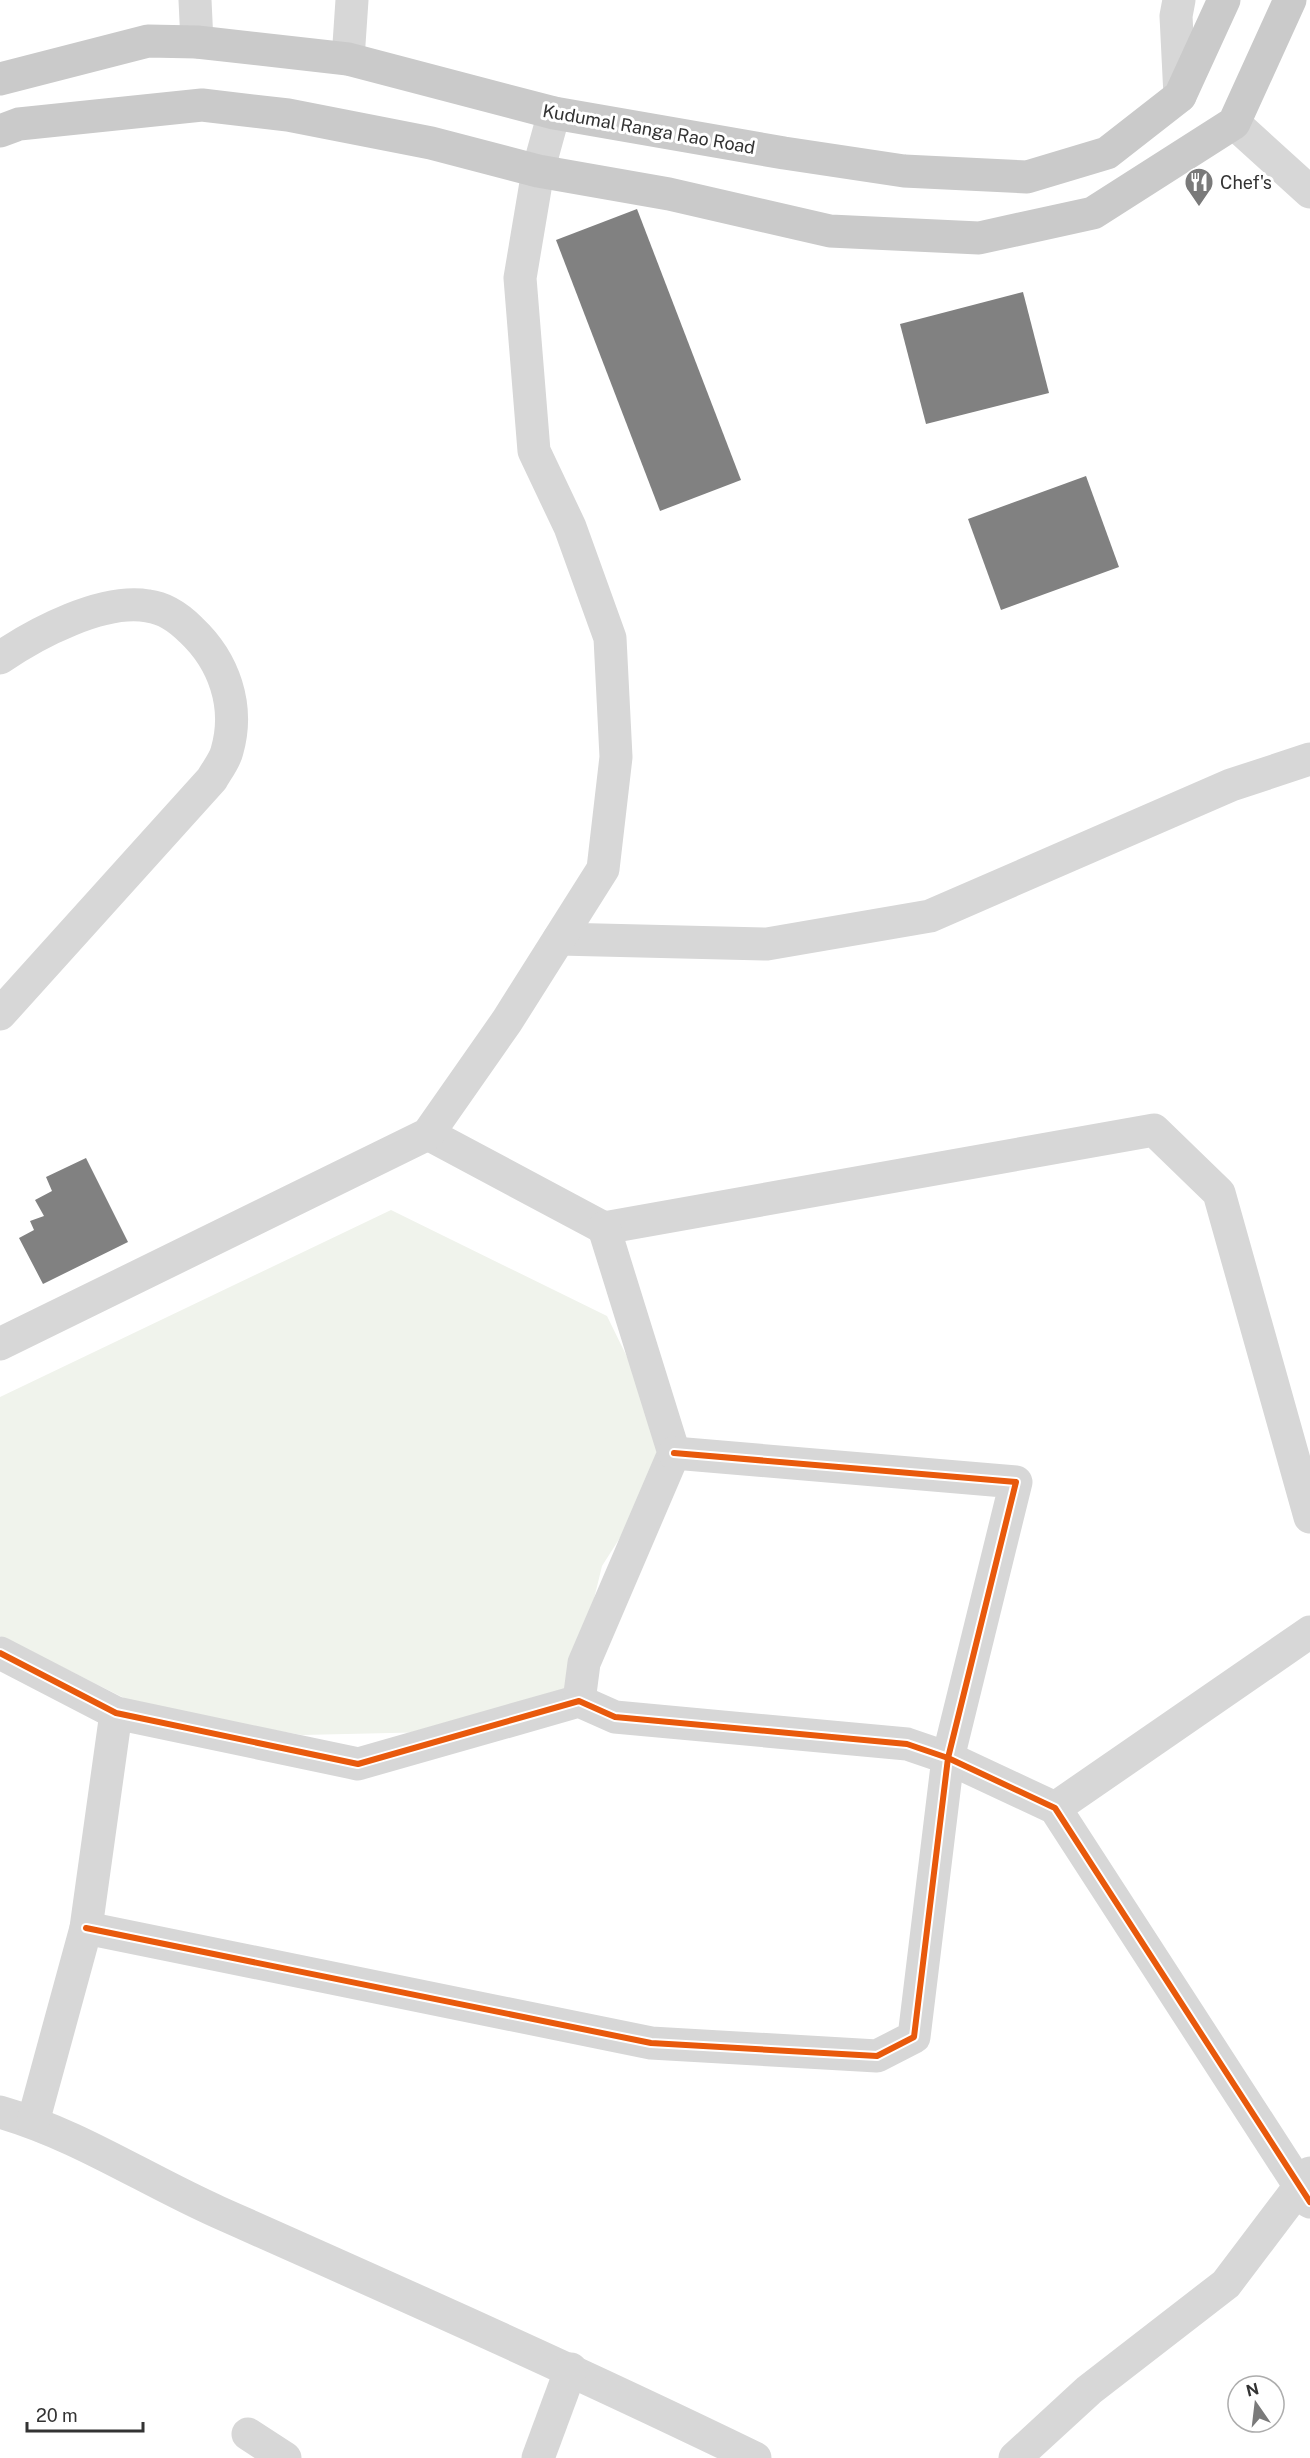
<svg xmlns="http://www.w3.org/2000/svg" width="1310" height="2458" viewBox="0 0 1310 2458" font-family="'Public Sans',sans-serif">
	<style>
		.green { fill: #f0f3ec }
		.building { fill: #818181 }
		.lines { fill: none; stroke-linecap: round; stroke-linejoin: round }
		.minor { stroke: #d7d7d7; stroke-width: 33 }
		.major { stroke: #cacaca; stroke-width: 33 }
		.cycleway-casing { stroke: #fff; stroke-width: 10 }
		.cycleway { stroke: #e8590c; stroke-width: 6 }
		.labels { text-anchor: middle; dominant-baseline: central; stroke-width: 6; stroke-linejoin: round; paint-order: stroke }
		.street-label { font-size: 18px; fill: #333; stroke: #fff }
		.poi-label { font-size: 18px; fill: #333; stroke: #fff; text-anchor: start }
	</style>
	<rect width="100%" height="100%" fill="#fff"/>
	<polygon class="green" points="391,1210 607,1316 674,1453 602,1566 572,1689 435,1732 302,1735 142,1707 0,1636 0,1397"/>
	<g class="building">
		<polygon points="637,209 741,480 660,511 556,240"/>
		<polygon points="1023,292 1049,393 926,424 900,324"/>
		<polygon points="1086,476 1119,567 1001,610 968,519"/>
		<polygon points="86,1158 128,1242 43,1284 19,1238 34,1230 30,1221 44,1216 35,1200 52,1191 46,1177"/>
	</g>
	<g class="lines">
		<g class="minor">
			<polyline points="195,0 197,42"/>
			<polyline points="1179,0 1176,16 1180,96"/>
			<polyline points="348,59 352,0"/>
			<polyline points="1234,123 1310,192"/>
			<path d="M 0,658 C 36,633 103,598 148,606 C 165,608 180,619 191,630 C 224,661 240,706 227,751 C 225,760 217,770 212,779 L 0,1014"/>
			<polyline points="559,939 767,944 930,916 1231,785 1310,759"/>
			<polyline points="428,1134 604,1228 1154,1130 1219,1193 1310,1517"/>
			<polyline points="0,1344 428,1134 507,1021 603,869 616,757 610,638 570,527 534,451 520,278 538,171 554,113"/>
			<polyline points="0,1653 116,1713 358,1764 579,1701 615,1717 907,1744 948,1758 1055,1808 1310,2202"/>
			<polyline points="579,1701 584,1663 674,1453 604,1228"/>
			<polyline points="1055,1808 1310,1632"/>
			<polyline points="86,1928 651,2043 877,2056 914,2037 948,1758 1016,1482 674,1453"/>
			<path d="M 0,2112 C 77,2134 146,2180 218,2212 C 398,2292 578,2372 755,2458"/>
			<polyline points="33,2122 86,1928 116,1713"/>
			<polyline points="248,2434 285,2458"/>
			<polyline points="538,2458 571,2369"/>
			<polyline points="1015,2458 1089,2390 1226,2284 1310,2173"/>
		</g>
		<g class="major">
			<polyline points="0,79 148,41 197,42 348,59 554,113 784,153 904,171 1027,177 1107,153 1180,96 1224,0"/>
			<polyline points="0,131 19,124 202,105 288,115 431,143 538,171 669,194 830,231 979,238 1093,213 1234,123 1290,0"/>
		</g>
		<g class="cycleway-casing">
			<g id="cycleway">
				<polyline points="0,1653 116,1713 358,1764 579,1701 615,1717 907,1744 948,1758 1055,1808 1310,2202"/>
				<polyline points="86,1928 651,2043 877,2056 914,2037 948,1758 1016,1482 674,1453"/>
			</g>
		</g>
		<use href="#cycleway" class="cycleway"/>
	</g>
	<defs>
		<g id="restaurant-pin" transform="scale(1.5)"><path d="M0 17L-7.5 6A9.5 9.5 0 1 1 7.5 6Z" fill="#7a7a7a" stroke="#fff"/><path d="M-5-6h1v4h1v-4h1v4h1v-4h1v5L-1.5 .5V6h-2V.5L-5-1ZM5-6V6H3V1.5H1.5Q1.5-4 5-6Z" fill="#fff"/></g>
	</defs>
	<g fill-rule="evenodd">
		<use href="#restaurant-pin" x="1199" y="182"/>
	</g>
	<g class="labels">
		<g class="street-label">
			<text transform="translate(649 129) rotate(10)">Kudumal Ranga Rao Road</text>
		</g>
		<g class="poi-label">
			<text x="1220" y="182">Chef's</text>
		</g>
	</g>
	<g transform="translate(1256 2404) rotate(346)"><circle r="28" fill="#ffffff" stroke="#adadad" stroke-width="1.5"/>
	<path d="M0-4.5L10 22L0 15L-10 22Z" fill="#7a7a7a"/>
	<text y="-9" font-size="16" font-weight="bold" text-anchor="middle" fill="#333333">N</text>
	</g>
	<path d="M27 2422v9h116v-9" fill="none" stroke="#333333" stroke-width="3"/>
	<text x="36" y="2422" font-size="18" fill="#333333" stroke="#ffffff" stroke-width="4.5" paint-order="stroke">20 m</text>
</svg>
